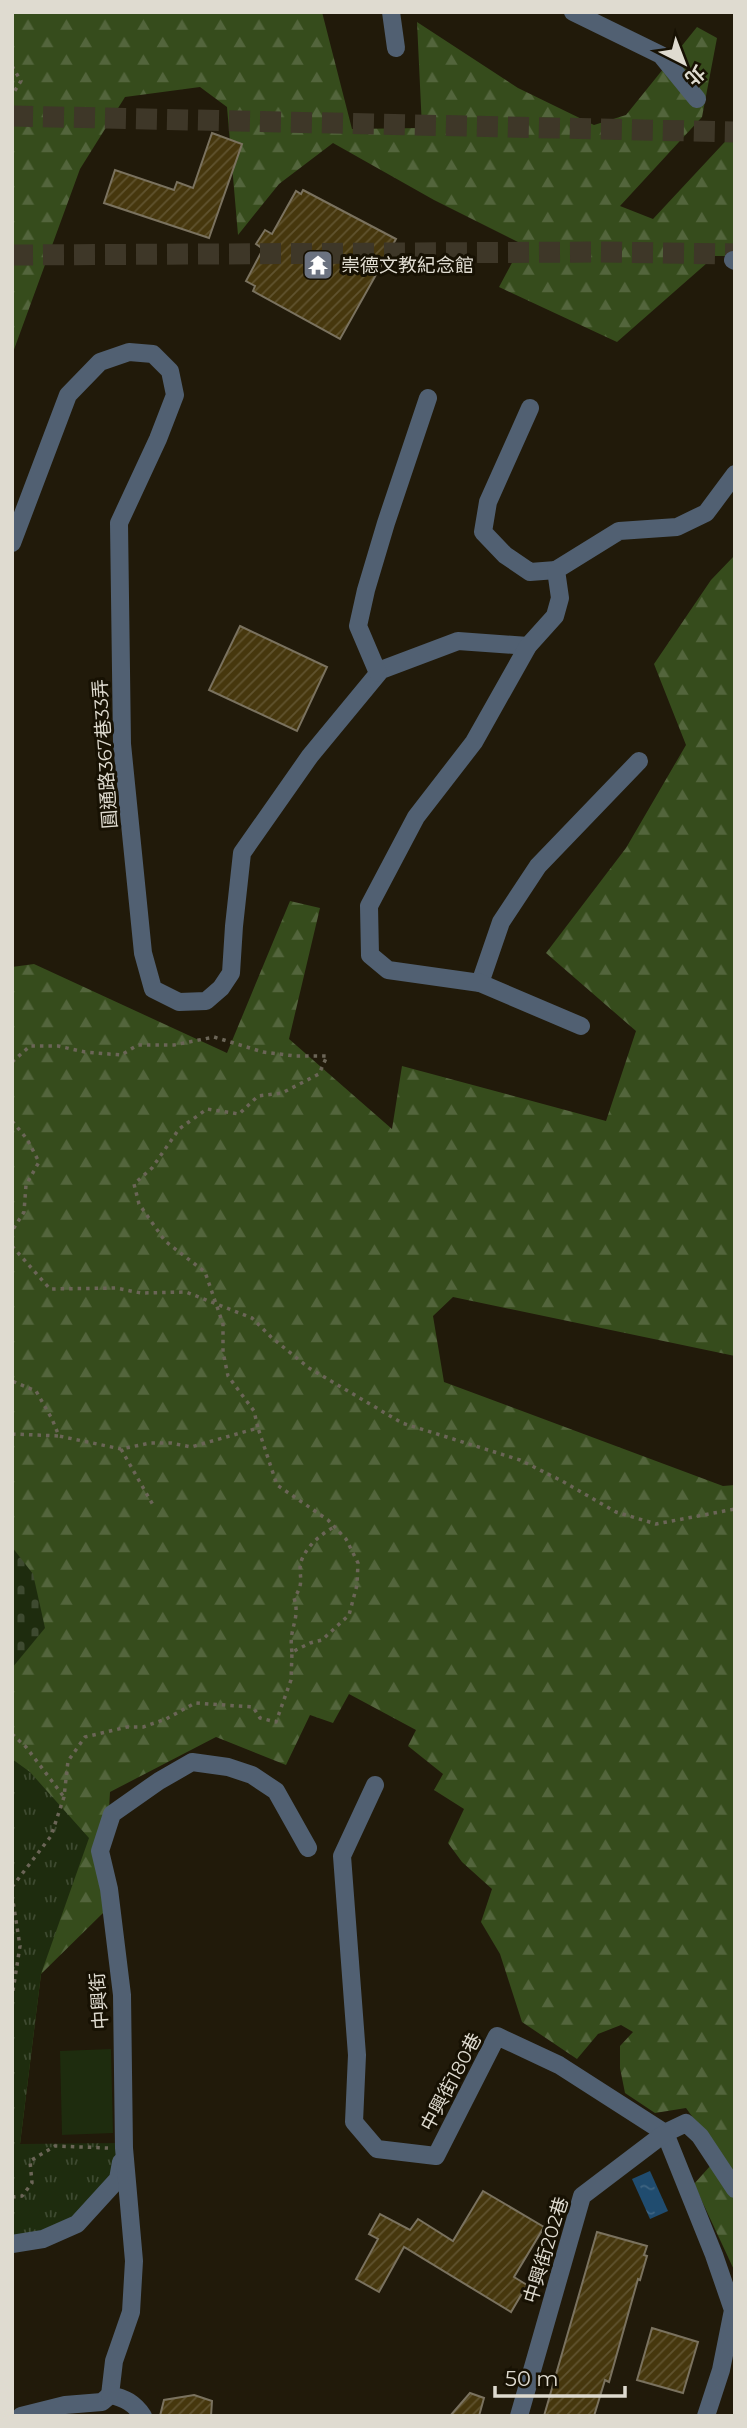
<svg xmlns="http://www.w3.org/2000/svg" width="747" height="2428" viewBox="0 0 747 2428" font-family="Montserrat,'Noto Sans TC',sans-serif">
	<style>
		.grass { fill: #1e2c0e }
		.forest { fill: url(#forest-firs) }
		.cemetery { fill: url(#cemetery-stones) }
		.park { fill: url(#park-tufts) }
		.water { fill: url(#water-ripples) }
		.building { fill: url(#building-hatch); stroke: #7a725f; stroke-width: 2 }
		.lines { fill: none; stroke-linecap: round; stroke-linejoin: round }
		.highway-tunnel { stroke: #3e3728; stroke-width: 21; stroke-dasharray: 21 10; stroke-linecap: butt }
		.path { stroke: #6b6557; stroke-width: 3.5; stroke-dasharray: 3.5 5; stroke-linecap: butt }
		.minor { stroke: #516072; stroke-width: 18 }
		.labels { text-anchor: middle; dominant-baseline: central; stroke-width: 6; stroke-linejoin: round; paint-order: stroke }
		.poi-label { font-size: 19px; fill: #dfdbd0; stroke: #171103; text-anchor: start }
		.street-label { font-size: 19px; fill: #dfdbd0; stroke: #171103 }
	</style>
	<defs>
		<pattern id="forest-firs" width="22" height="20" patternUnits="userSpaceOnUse" patternTransform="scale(1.75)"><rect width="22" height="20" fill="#364c1c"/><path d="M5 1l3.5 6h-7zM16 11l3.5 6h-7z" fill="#53653c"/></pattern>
		<pattern id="cemetery-stones" width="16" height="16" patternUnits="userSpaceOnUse" patternTransform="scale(1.75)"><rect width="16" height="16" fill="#1e2c0e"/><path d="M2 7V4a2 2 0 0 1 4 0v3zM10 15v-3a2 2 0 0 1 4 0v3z" fill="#3e4a30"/></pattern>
		<pattern id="park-tufts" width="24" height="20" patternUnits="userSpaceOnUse" patternTransform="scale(1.75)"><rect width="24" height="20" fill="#1e2c0e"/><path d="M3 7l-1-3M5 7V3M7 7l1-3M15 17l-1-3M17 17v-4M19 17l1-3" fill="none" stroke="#3e4a30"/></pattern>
		<pattern id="water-ripples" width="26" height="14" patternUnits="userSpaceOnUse" patternTransform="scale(1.75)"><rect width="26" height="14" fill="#204c6f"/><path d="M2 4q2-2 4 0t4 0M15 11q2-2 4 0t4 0" fill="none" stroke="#406582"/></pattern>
		<pattern id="building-hatch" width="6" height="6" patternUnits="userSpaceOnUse" patternTransform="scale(1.75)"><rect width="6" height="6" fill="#46370d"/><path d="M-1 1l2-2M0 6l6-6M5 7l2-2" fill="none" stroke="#60532f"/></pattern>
	</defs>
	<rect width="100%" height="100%" fill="#211a0a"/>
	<polygon class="grass" points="111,2049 113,2133 62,2135 60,2051"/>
	<g class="forest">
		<polygon points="12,12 322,12 352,129 422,128 417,22 518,88 594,125 626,115 697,27 717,38 702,117 620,206 653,219 735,131 735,256 715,256 617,342 499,287 522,244 434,200 333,143 279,184 238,235 227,107 200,87 125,97 80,169 12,355"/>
		<polygon points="735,555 735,1356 453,1297 433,1316 444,1382 723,1486 735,1485 735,2272 694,2184 720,2155 686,2108 655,2113 625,2093 620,2068 620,2046 633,2032 621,2025 598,2034 577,2059 522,2022 500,1954 481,1922 492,1889 462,1862 448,1843 464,1809 434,1790 443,1774 408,1746 416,1730 349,1694 333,1723 310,1715 286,1765 216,1737 110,1792 103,1913 41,1974 20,2144 12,2240 12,967 34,964 227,1053 290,901 320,908 289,1039 392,1129 402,1066 606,1121 636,1031 546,953 626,848 686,745 654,664 711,580"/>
	</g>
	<polygon class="cemetery" points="12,1547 33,1574 45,1628 12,1668"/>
	<polygon class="park" points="12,1759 30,1772 89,1838 41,1974 20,2144 124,2143 122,2161 74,2222 12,2243"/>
	<polygon class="water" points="650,2171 668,2211 650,2219 632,2179"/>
	<g class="building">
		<polygon points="212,133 242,144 209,238 104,203 115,170 174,190 177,182 193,188"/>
		<polygon points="303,190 396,239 340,339 253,291 255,286 246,281 263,249 256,244 265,230 272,234 296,191 301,194"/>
		<polygon points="240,626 327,667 297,731 209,690"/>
		<polygon points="483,2191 544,2227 514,2277 527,2285 511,2312 404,2247 379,2292 356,2279 378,2239 369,2234 380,2214 410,2230 418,2219 453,2241"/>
		<polygon points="597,2232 647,2246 644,2255 647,2256 640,2280 638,2279 609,2382 605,2380 594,2416 544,2416"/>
		<polygon points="652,2328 698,2342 683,2393 637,2380"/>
		<polygon points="470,2393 484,2398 479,2416 450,2416"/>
		<polygon points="194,2395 212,2401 211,2416 160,2416 164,2400"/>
	</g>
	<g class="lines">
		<g class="highway-tunnel">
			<polyline points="12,116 735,132"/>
			<polyline points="12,255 598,252 735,254"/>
		</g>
		<g class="path">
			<polyline points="12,66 21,81 12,95"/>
			<polyline points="12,1062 30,1046 58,1046 85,1052 121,1055 138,1045 174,1045 214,1037 263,1052 295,1056 327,1056 319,1074 282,1093 258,1096 239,1114 207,1109 179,1129 152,1168 134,1184 139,1204 165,1241 205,1272 223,1324 223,1352 228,1376 254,1411 258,1428 191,1447 171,1443 150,1443 121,1449 59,1436 52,1419 36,1391 12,1381"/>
			<polyline points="12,1121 27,1139 39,1162 26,1185 24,1212 12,1231"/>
			<polyline points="12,1246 50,1289 116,1288 141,1293 186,1292 252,1318 271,1337 309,1368 402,1423 520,1460 562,1481 616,1512 656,1524 735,1509"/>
			<polyline points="12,1434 59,1436"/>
			<polyline points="121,1449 153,1505"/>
			<path d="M 292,1652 C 288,1627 301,1620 294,1598 C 307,1580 296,1574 302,1559 C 308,1545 321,1534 334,1527"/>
			<polyline points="12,1734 26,1747 64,1797"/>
			<polyline points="12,1887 51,1836 64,1797 68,1761 85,1737 127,1727 143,1727 166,1719 195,1703 253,1707 260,1718 276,1722 291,1680 292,1652 310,1643 322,1640 349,1615 357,1585 358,1563 346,1539 328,1520 277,1485 258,1428"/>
			<polyline points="12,1895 20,1946 12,1997"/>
			<polyline points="12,2197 22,2196 32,2183 30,2161 55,2146 108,2148"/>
		</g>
		<g class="minor">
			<polyline points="391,12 396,48"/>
			<polyline points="573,12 661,55 697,99"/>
			<polyline points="733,260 735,261"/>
			<polyline points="530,408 488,502 483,532 505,555 530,572 556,570"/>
			<polyline points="12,543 68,395 100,362 129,352 153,354 170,371 175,395 158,439 119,523 122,744 143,953 153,989 179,1002 206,1001 221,988 231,973 234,926 242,853 310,756 381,670 458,641 528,646"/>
			<polyline points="378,673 358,626 366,590 386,523 428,398"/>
			<polyline points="480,983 501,922 538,866 639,761"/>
			<polyline points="581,1026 480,983 388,970 370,955 369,906 416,817 474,742 528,646 555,616 560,598 556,570 619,531 677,527 706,513 735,474"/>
			<polyline points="375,1785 342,1856 357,2055 354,2122 377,2149 436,2156 497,2036 559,2065 665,2133 714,2255 733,2310 721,2370 706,2416"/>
			<polyline points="12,2244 43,2239 77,2224 118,2179 121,2162"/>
			<polyline points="21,2416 65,2405 102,2402 110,2395"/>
			<path d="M 143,2416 C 134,2403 125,2398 110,2395 L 114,2361 L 131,2312 L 134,2261 L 124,2148 L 122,1995 L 109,1889 L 100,1851 L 112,1814 L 159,1781 L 192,1762 L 228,1767 L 252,1775 L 276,1791 L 308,1848"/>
			<polyline points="519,2416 582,2196 665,2133 686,2123 700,2136 735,2189"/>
		</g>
	</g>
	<defs>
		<g id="temple-square" transform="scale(1.575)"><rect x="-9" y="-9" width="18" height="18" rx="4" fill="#6b7280" stroke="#171103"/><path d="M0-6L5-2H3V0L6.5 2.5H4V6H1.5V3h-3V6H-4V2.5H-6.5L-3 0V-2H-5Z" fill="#fff"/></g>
	</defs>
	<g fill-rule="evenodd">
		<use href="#temple-square" x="318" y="265"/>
	</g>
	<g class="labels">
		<g class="poi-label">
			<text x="341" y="265">崇德文教紀念館</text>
		</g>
		<g class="street-label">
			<text transform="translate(105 754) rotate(-94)">圓通路367巷33弄</text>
			<text transform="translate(99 2001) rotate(-94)">中興街</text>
			<text transform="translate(451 2082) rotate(-62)">中興街180巷</text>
			<text transform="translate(546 2250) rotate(-73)">中興街202巷</text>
		</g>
	</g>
	<rect width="747" height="2428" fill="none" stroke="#dfdbd0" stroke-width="28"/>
	<g transform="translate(684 63) rotate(138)" stroke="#171103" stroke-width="5" paint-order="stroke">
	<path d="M0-5L12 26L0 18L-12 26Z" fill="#dfdbd0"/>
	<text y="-10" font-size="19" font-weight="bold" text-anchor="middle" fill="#dfdbd0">北</text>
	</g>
	<path d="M495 2386v10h130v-10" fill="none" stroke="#dfdbd0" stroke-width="3.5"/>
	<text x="505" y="2386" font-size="21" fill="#dfdbd0" stroke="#171103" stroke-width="5" paint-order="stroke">50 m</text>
</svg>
